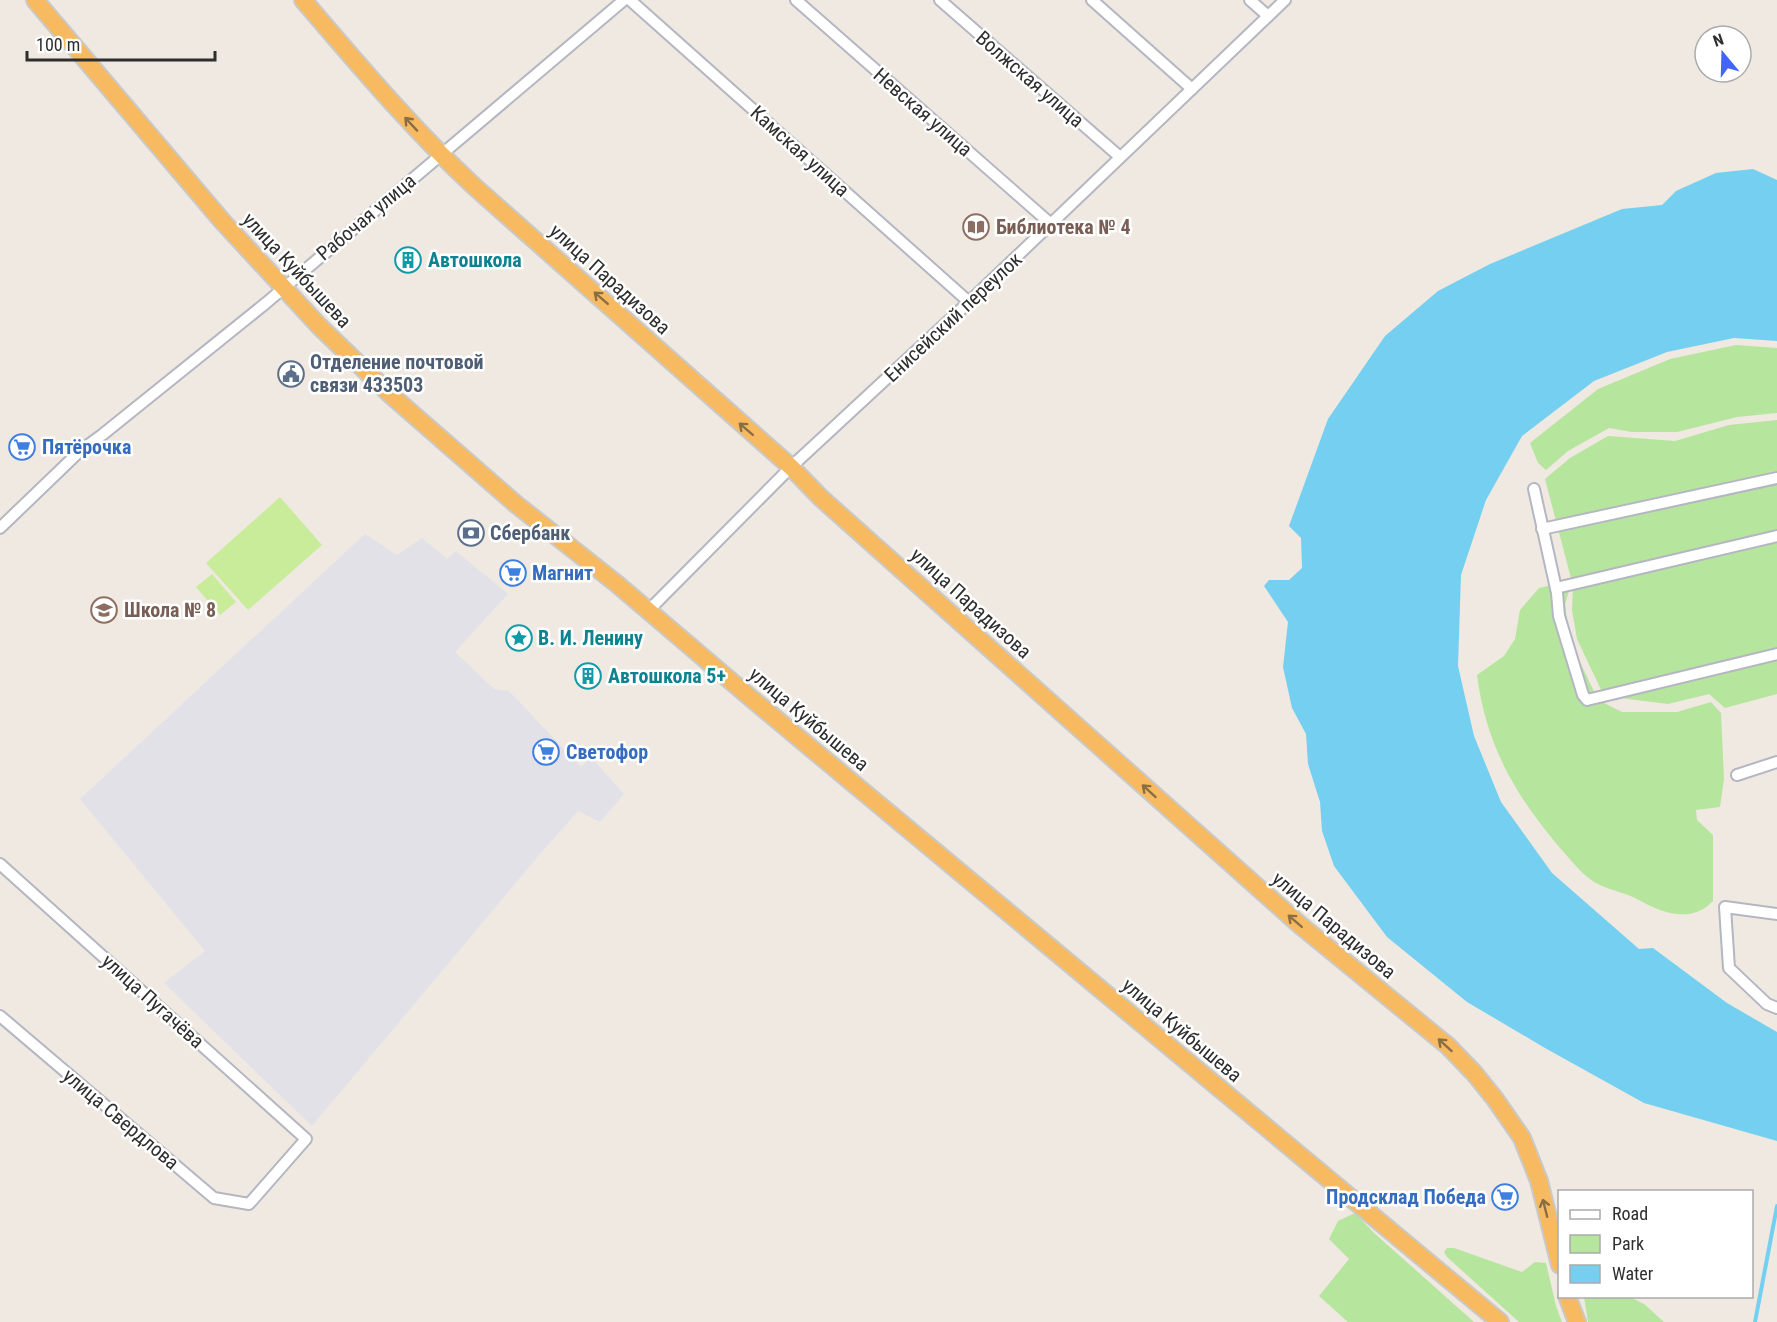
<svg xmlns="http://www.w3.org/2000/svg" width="1777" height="1322" viewBox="0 0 1777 1322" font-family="'Roboto Condensed',sans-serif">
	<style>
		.industrial { fill: #e3e1e8 }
		.green { fill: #b6e59e }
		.pitch { fill: #c9ec9a }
		.water { fill: #75cff0 }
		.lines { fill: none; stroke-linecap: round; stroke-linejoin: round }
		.stream { stroke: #75cff0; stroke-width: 4 }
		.minor-casing { stroke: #b4b7c1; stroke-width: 14 }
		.trunk-casing { stroke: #c9c9c9; stroke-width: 20 }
		.minor { stroke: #fff; stroke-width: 10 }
		.trunk { stroke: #f8ba60; stroke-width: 16 }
		.oneway { stroke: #896d44 }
		.labels { text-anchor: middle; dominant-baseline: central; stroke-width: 5; stroke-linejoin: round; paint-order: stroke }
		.street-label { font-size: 20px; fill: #2e2e2e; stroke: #fff }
		.education-label { font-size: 20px; font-weight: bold; fill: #785e54; stroke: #fff; text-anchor: start }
		.culture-label { font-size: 20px; font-weight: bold; fill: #0d838f; stroke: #fff; text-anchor: start }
		.service-label { font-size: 20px; font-weight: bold; fill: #4e5e75; stroke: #fff; text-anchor: start }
		.shop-label { font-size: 20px; font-weight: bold; fill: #366cbe; stroke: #fff; text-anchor: start }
	</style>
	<rect width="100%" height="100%" fill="#efe9e1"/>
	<polygon class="industrial" points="365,534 397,555 422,538 447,559 456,551 508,594 455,652 494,689 509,691 581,767 591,757 624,794 600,822 578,811 540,854 312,1126 164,983 205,951 80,799"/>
	<g class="green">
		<polygon points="1736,345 1777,348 1777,413 1737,417 1677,432 1632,432 1609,428 1568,451 1546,470 1538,463 1530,443 1598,389 1670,359"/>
		<polygon points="1777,420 1777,694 1725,708 1709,694 1668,704 1604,696 1577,639 1572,610 1573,586 1545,479 1570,458 1608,436 1675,441 1729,425"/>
		<path d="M 1561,583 L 1570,587 L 1565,605 L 1570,641 L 1598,700 L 1622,712 L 1677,712 L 1711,702 L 1721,713 L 1724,779 L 1720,807 L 1696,810 L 1697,820 L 1713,835 L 1713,901 C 1691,924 1662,913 1639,900 C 1626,893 1613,891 1600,885 C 1584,878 1572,861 1560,848 C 1515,795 1486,745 1477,675 L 1504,656 L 1515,639 L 1520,610 L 1539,588 Z"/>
		<polygon points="1355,1213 1373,1232 1474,1322 1348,1322 1319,1296 1349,1259 1329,1239 1338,1221"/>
		<polygon points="1447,1248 1454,1248 1522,1272 1535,1262 1546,1263 1556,1306 1562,1322 1519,1322 1447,1257 1444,1252"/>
		<polygon points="1584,1297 1630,1297 1644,1304 1664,1322 1588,1322"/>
	</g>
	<g class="pitch">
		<polygon points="280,497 322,545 248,610 206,563"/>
		<polygon points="212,574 236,602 220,615 196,587"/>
	</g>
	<polygon class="water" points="1753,169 1777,180 1777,341 1734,338 1667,352 1594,381 1522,436 1486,500 1461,575 1458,666 1474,736 1501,802 1552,873 1639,949 1653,948 1727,1003 1777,1032 1777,1141 1644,1103 1545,1048 1467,1002 1387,937 1334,866 1322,831 1320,802 1308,764 1306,734 1292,708 1283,667 1288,622 1264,586 1269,580 1289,580 1302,568 1301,538 1289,526 1328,419 1385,336 1438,291 1490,264 1622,209 1662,205 1676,191 1716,173"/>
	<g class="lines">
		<polyline class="stream" points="1755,1322 1777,1206"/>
		<g class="minor-casing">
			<g id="minor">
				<polyline points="630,0 969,302"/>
				<polyline points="796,0 1051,224"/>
				<polyline points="940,0 1120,157"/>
				<polyline points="1092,0 1192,89"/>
				<polyline points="1250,0 1268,16"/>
				<polyline points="1534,489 1557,593 1559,616 1583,695 1587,700 1777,654"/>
				<polyline points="0,528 80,451 102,435 266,303 624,0"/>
				<polyline points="1542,529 1777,478"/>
				<polyline points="1556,588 1777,536"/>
				<polyline points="648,611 791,467 969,302 1285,0"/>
				<polyline points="1737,775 1777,762"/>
				<polyline points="0,864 306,1139 249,1204 214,1198 0,1016"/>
				<polyline points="1777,914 1725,907 1729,968 1767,1004 1777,1008"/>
			</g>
		</g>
		<g class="trunk-casing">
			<g id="trunk">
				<polyline points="35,0 223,222 320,327 392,396 517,505 617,584 752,699 1500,1322"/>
				<path d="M 303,0 C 359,65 413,130 476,188 L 791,467 L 821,498 L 1300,925 L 1448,1046 L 1474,1073 L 1495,1099 L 1522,1138 L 1539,1181 L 1560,1265"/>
				<polyline points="1567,1296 1577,1322"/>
			</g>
		</g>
		<use href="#minor" class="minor"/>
		<use href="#trunk" class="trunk"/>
	</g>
	<defs><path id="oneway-shaft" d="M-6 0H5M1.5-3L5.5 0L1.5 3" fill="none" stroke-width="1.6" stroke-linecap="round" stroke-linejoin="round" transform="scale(1.5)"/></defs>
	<g class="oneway">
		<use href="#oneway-shaft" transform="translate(411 124) rotate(-133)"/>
		<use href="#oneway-shaft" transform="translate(601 298) rotate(-139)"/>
		<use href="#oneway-shaft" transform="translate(746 429) rotate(-139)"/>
		<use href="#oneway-shaft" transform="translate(1149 791) rotate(-138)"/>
		<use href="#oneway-shaft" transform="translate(1295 921) rotate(-139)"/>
		<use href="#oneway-shaft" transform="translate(1445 1045) rotate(-138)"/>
		<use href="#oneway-shaft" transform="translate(1545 1208) rotate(-104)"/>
	</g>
	<defs>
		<g id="library-ring" transform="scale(1.35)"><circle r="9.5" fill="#fff" stroke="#8d6e63" stroke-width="1.5"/><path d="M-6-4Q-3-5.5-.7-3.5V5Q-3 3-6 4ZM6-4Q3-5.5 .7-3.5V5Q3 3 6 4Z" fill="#8d6e63"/></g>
		<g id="building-ring" transform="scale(1.35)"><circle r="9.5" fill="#fff" stroke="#0f9aa8" stroke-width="1.5"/><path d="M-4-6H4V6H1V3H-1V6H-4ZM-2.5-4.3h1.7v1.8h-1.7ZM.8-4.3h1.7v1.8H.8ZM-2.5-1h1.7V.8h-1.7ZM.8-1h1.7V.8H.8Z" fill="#0f9aa8"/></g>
		<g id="civic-ring" transform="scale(1.35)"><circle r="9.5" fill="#fff" stroke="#5c6f8a" stroke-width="1.5"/><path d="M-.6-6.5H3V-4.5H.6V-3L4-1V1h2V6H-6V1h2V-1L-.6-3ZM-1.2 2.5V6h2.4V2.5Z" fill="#5c6f8a"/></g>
		<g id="supermarket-ring" transform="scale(1.35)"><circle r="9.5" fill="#fff" stroke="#3f7fe0" stroke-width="1.5"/><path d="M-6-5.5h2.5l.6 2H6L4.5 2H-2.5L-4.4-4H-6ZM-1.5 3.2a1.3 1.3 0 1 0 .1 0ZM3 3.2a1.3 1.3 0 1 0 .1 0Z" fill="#3f7fe0"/></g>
		<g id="bank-ring" transform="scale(1.35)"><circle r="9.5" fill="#fff" stroke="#5c6f8a" stroke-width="1.5"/><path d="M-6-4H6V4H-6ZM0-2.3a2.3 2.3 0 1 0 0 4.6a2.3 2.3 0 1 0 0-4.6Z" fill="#5c6f8a"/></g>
		<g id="school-ring" transform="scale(1.35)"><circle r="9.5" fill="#fff" stroke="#8d6e63" stroke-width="1.5"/><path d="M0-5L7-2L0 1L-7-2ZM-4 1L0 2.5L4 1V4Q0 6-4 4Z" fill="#8d6e63"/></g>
		<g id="sight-ring" transform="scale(1.35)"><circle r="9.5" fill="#fff" stroke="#0f9aa8" stroke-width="1.5"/><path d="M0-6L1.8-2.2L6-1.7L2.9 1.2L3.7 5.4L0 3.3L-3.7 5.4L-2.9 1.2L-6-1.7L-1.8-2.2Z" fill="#0f9aa8"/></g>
	</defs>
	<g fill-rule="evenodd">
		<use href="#library-ring" x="976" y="227"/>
		<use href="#building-ring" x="408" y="260"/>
		<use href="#civic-ring" x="291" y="374"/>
		<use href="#supermarket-ring" x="22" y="447"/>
		<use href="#bank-ring" x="471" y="533"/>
		<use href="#supermarket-ring" x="513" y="573"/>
		<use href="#school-ring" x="104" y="610"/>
		<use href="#sight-ring" x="519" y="638"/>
		<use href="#building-ring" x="588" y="676"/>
		<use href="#supermarket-ring" x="546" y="752"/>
		<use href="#supermarket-ring" x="1505" y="1197"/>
	</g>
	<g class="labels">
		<g class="street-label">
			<text transform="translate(1030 79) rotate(41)">Волжская улица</text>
			<text transform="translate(923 112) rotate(41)">Невская улица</text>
			<text transform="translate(800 151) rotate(42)">Камская улица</text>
			<text transform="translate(366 217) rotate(-40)">Рабочая улица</text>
			<text transform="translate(297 270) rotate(47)">улица Куйбышева</text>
			<text transform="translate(610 279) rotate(42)">улица Парадизова</text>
			<text transform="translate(953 317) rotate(-43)">Енисейский переулок</text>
			<text transform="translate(971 603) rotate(42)">улица Парадизова</text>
			<text transform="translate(809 719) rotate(40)">улица Куйбышева</text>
			<text transform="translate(1334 925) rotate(40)">улица Парадизова</text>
			<text transform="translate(153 1001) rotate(42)">улица Пугачёва</text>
			<text transform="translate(1182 1030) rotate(40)">улица Куйбышева</text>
			<text transform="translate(121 1119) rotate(40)">улица Свердлова</text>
		</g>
		<g class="education-label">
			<text x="996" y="227">Библиотека № 4</text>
			<text x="124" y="610">Школа № 8</text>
		</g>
		<g class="culture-label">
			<text x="428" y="260">Автошкола</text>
			<text x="538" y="638">В. И. Ленину</text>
			<text x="608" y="676">Автошкола 5+</text>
		</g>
		<g class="service-label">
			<text x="310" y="362">Отделение почтовой<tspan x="310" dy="23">связи 433503</tspan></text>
			<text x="490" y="533">Сбербанк</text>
		</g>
		<g class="shop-label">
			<text x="42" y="447">Пятёрочка</text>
			<text x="532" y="573">Магнит</text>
			<text x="566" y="752">Светофор</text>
			<text x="1486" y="1197" text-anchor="end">Продсклад Победа</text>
		</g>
	</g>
	<rect x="1558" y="1190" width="195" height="108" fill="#ffffff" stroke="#ababab" stroke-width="1.5"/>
	<rect x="1570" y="1210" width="30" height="9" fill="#ffffff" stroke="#ababab" stroke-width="1.5"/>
	<text x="1612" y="1220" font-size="18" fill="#2e2e2e">Road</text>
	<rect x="1570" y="1235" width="30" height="18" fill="#b6e59e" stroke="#ababab" stroke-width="1.5"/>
	<text x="1612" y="1250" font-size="18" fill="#2e2e2e">Park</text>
	<rect x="1570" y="1265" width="30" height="18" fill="#75cff0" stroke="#ababab" stroke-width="1.5"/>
	<text x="1612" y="1280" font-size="18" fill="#2e2e2e">Water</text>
	<g transform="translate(1723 54) rotate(341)"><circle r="28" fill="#ffffff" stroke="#ababab" stroke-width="1.5"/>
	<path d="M0-4.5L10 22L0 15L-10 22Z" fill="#4264fb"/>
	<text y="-9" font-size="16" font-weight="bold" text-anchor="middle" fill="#2e2e2e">N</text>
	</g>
	<path d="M27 51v9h188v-9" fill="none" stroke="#2e2e2e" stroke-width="3"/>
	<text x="36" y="51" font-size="18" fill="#2e2e2e" stroke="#ffffff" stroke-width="4.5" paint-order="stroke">100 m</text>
</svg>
